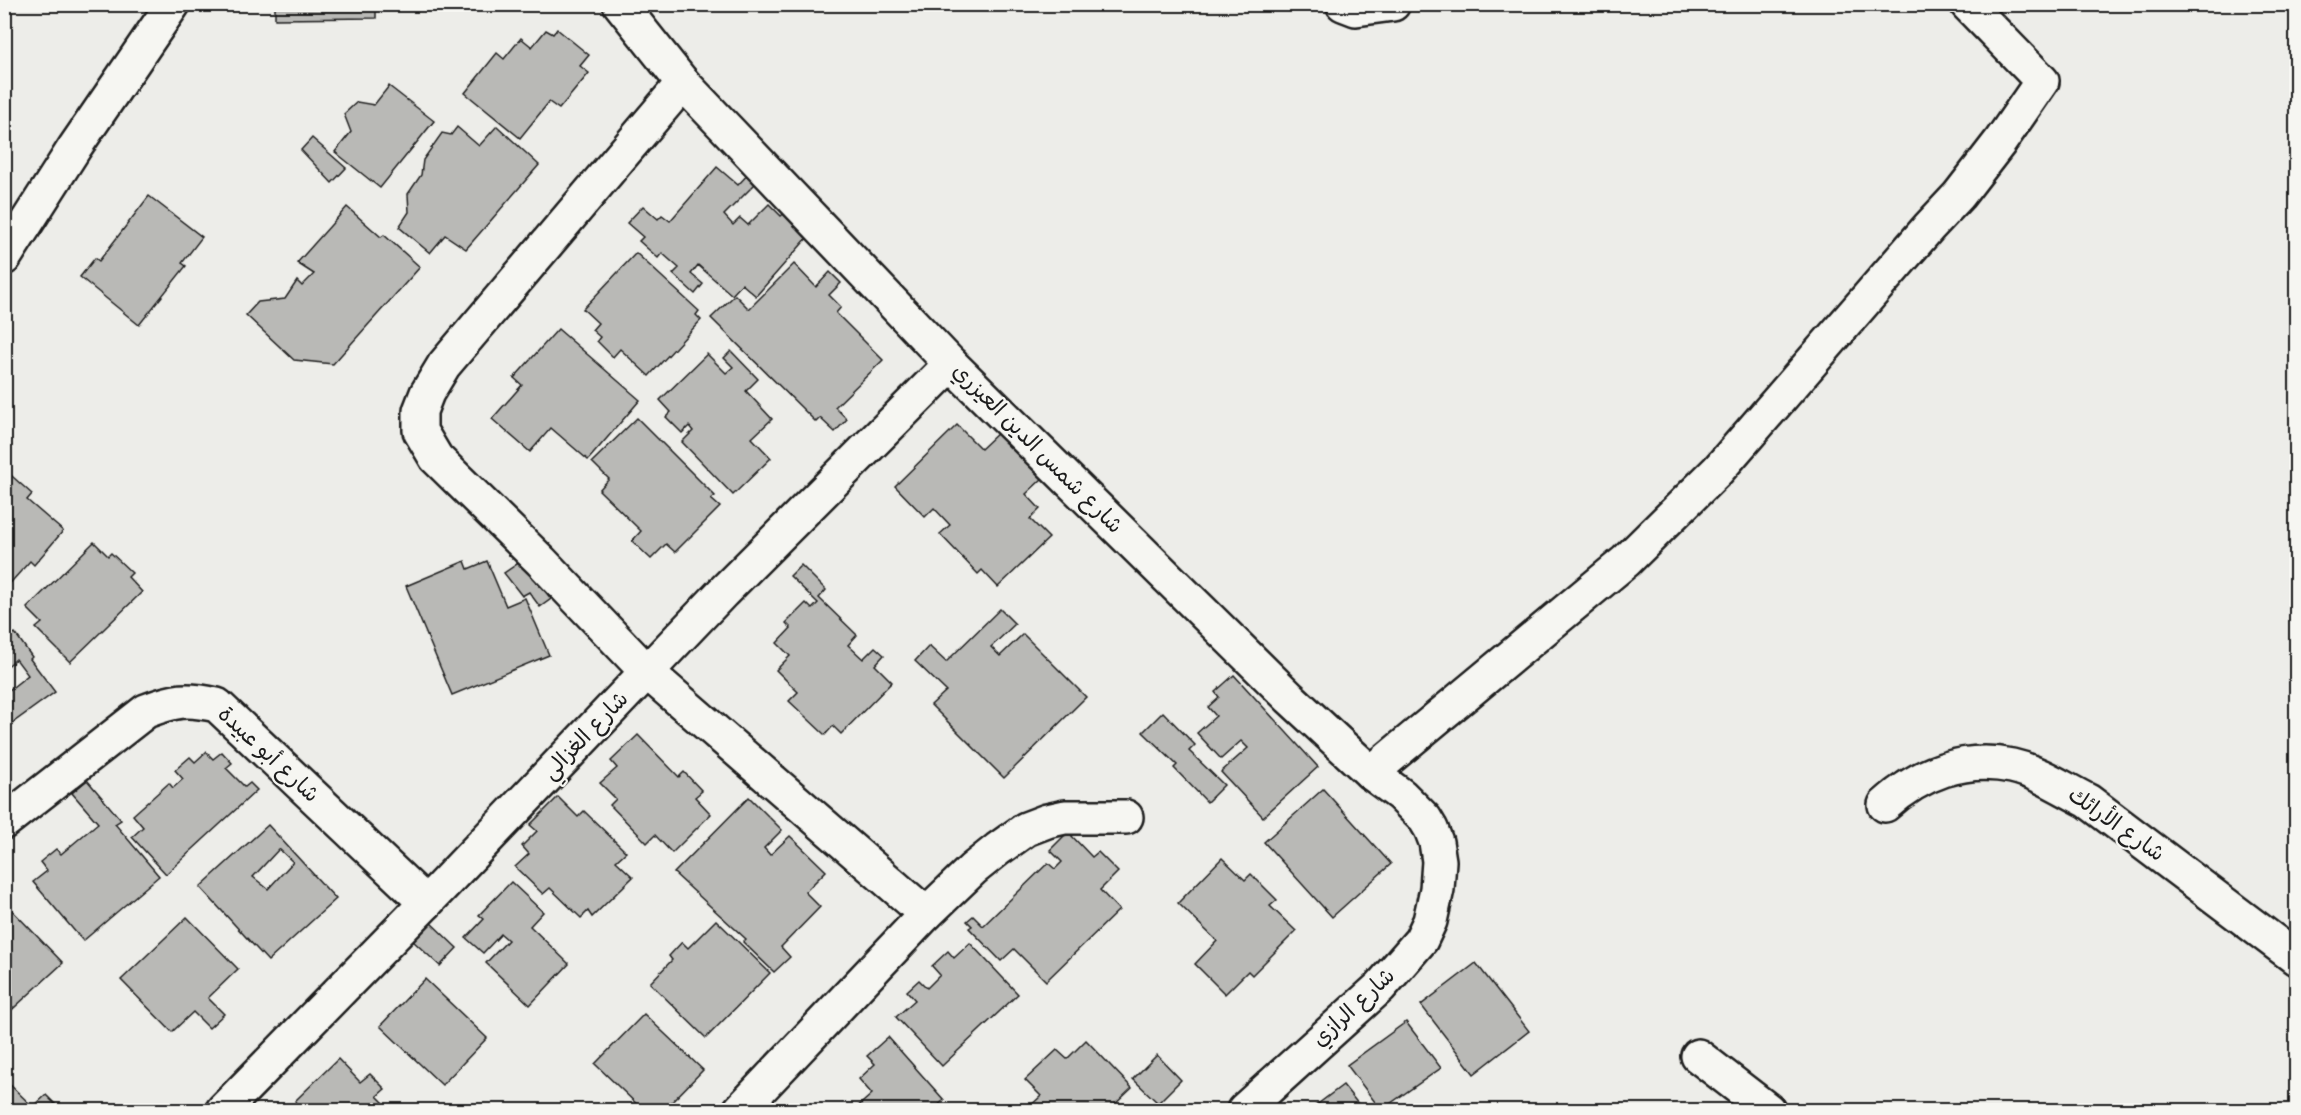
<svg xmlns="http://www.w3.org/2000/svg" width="2301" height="1115" viewBox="0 0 2301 1115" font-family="Mynerve,'Playpen Sans Arabic',sans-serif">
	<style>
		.building { fill: #b9b9b6; stroke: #1c1c1c; stroke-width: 1.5; fill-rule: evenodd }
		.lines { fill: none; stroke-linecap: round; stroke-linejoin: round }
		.minor-casing { stroke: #1c1c1c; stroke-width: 38 }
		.minor { stroke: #f6f6f2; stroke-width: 33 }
		.labels { text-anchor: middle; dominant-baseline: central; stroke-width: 4.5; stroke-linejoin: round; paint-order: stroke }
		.street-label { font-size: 22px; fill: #1c1c1c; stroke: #f6f6f2 }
	</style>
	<rect width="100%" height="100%" fill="#edede9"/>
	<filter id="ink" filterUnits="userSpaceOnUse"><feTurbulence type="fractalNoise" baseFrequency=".0167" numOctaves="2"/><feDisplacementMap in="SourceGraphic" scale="12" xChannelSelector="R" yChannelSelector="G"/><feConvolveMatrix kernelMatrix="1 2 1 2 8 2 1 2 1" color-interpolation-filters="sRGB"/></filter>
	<g filter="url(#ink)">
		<g class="building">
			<polygon points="275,4 376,4 376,18 275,19"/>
			<polygon points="557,29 589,55 580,66 589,73 559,109 549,102 520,138 465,93 497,53 504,59 521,38 532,47 546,30 553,34"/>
			<polygon points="389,86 434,121 380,188 335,152 351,132 344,114 357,102 374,105"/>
			<polygon points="497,126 539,165 466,249 445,235 430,253 399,227 409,212 408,194 421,175 423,160 442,133 451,135 457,127 479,146"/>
			<polygon points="312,138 346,168 332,183 301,150"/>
			<path d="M 717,167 L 738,185 L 751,171 L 816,228 L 756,296 L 742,284 L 732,295 L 698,265 L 691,274 L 703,284 L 695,294 L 673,274 L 679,268 L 662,253 L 658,258 L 639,241 L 643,237 L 627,223 L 643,206 L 658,219 L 662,215 L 670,221 ZM 757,182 L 787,211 L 781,216 L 769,204 L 748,225 L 740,218 L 733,225 L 724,215 Z"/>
			<polygon points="149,196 202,237 182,263 186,266 139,325 80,277 95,258 99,261"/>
			<polygon points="347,207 381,237 384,235 420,267 333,364 294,360 246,315 258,302 285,299 297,281 302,286 314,274 297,263"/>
			<polygon points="636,253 699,311 696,315 701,320 649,376 620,349 613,357 597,341 600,337 592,330 598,323 583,309"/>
			<polygon points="794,264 816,287 830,272 841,283 829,295 841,307 836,313 883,360 835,407 847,419 835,432 820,418 816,422 711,318 735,295 749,309"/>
			<polygon points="558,329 640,400 588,460 551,428 530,452 492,419 522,385 514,378"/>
			<polygon points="731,351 758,379 746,391 772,419 752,438 771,458 733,495 682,442 693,431 689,426 682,433 666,417 671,412 660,400 707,354 726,373 733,367 724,358"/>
			<polygon points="637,418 715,496 711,499 720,507 675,552 666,544 651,559 632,541 641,531 599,490 609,479 592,462"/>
			<polygon points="957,425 981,449 999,432 1043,478 1026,494 1040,509 1030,519 1049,538 998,587 982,570 978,574 940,534 950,525 934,508 925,517 895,486"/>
			<polygon points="4,469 32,494 27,500 63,531 34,565 30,561 4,590"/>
			<polygon points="94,542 108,556 111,553 132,573 128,577 142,592 70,662 36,628 42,623 27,608"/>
			<polygon points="523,560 551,599 540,607 529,592 522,596 504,573"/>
			<polygon points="465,561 468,569 487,561 506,606 525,598 549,655 452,695 406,586"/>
			<polygon points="801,565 826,590 819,598 857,635 848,645 863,659 875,647 884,655 875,665 892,682 841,734 833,726 825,735 789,701 798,692 776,670 790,656 777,643 791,628 786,623 806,603 812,609 818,603 790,576"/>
			<polygon points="1000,609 1015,624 991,647 1000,656 1023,634 1086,697 1004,778 931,705 946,691 915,661 929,646 946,662"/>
			<polygon points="15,633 32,657 30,659 55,692 4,729 4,694 28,675 16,659 4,669 4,641"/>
			<polygon points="1234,675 1318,767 1263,817 1221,772 1248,748 1241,741 1221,759 1197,733 1216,716 1208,707 1219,697 1215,692"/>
			<polygon points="1163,712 1195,745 1189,751 1224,785 1207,802 1174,768 1177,765 1143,732"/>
			<polygon points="638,735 679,777 684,772 702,791 695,797 711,814 672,853 655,835 647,843 610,805 616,799 600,783 617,768 611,761"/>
			<polygon points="206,752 213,759 222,752 232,763 226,768 245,787 250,783 257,790 166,874 132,837 143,827 133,815 169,783 173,788 183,779 175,770 190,757 195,762"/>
			<polygon points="87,780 121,820 115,824 159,876 83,941 33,882 47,871 40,862 56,849 61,854 98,823 72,793"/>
			<polygon points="1323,789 1391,864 1332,917 1264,842"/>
			<polygon points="558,797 578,817 584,811 626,852 616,861 633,877 592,917 588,911 581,918 550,888 543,894 515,867 529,854 522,846 537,831 530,825"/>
			<polygon points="749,797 782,830 764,848 770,855 790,836 826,871 805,892 820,907 781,947 790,957 774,972 743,942 746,939 674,873"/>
			<path d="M 268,825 L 336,899 L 268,961 L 200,887 ZM 279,849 L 293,862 L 268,889 L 253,877 Z"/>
			<polygon points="1068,832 1092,857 1098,852 1118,872 1100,890 1119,910 1046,981 1014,949 1001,961 969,928 972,926 967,921 973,916 983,926 1048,863 1055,869 1062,862 1050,850"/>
			<polygon points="1222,858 1245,880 1251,874 1277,900 1270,906 1296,931 1252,975 1248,971 1225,994 1195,964 1217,941 1178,903"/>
			<polygon points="511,882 543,912 530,926 569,964 530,1005 486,963 508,940 501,934 483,953 466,938 484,919 479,915"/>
			<polygon points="4,902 63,963 4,1017"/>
			<polygon points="187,917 238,969 208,998 224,1014 209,1028 193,1012 172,1032 121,980"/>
			<polygon points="716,920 770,973 706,1038 650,983 672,960 669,956 682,942 688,948"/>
			<polygon points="430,922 457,948 440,966 413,941"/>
			<polygon points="970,943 1018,994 942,1066 896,1017 915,1000 907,991 919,980 927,988 940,975 932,966 948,951 954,958"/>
			<polygon points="1476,963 1529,1031 1474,1074 1421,1005"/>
			<polygon points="425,979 487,1038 442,1085 380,1026"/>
			<polygon points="644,1014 703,1070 664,1110 643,1110 595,1064"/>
			<polygon points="1406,1022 1441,1068 1381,1110 1347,1065"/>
			<polygon points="888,1037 944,1100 933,1110 854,1110 872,1094 859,1079 875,1064 867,1056"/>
			<polygon points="1086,1040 1132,1088 1109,1110 1026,1110 1041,1096 1025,1080 1057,1050 1067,1059"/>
			<polygon points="1157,1055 1181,1080 1158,1103 1133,1079"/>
			<polygon points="338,1059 360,1082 370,1074 385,1089 377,1096 391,1110 304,1110 295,1101"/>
			<polygon points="4,1079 33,1107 46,1095 58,1107 54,1110 4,1110"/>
			<polygon points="1343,1085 1363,1110 1310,1110"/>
		</g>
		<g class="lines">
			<g class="minor-casing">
				<g id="minor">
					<polyline points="620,4 683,83 951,364 1290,698 1371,773 1401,795 1425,819 1431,829 1436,842 1439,861 1437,889 1430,921 1421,940 1380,987 1244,1110"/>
					<polyline points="1343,4 1356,9 1393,4"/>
					<polyline points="683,83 444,365 427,393 420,411 420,431 436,458 541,561 647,672 926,914"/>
					<polyline points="4,258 75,147 173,4"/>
					<polyline points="1371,773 1626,561 1718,470 1929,227 1959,195 2000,142 2042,81 1967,4"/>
					<path d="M 1885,805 C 1920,773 1964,756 2012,766 C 2039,772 2064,789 2088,801 L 2296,958"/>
					<path d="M 4,822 L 146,711 C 175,700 186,698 217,705 L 426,903"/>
					<polyline points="1698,1056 1768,1110"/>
					<polyline points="223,1110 426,903 723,592 951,364"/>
					<polyline points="740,1110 926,914 973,869 998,849 1026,829 1047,821 1065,817 1126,817"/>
				</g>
			</g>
			<use href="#minor" class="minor"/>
		</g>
	</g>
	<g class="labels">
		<g class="street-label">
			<text transform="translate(1037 449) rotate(45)">شارع شمس الدين العيزري</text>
			<text transform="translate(586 736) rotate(-46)">شارع الغزالي</text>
			<text transform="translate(268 755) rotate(43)">شارع أبو عبيدة</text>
			<text transform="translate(2116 825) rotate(35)">شارع الأرائك</text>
			<text transform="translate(1354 1008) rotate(-43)">شارع الرازي</text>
		</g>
	</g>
	<rect width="2301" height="1115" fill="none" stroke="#f6f6f2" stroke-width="24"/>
	<rect x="12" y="12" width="2277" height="1091" fill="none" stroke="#1c1c1c" stroke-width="2" filter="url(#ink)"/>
</svg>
